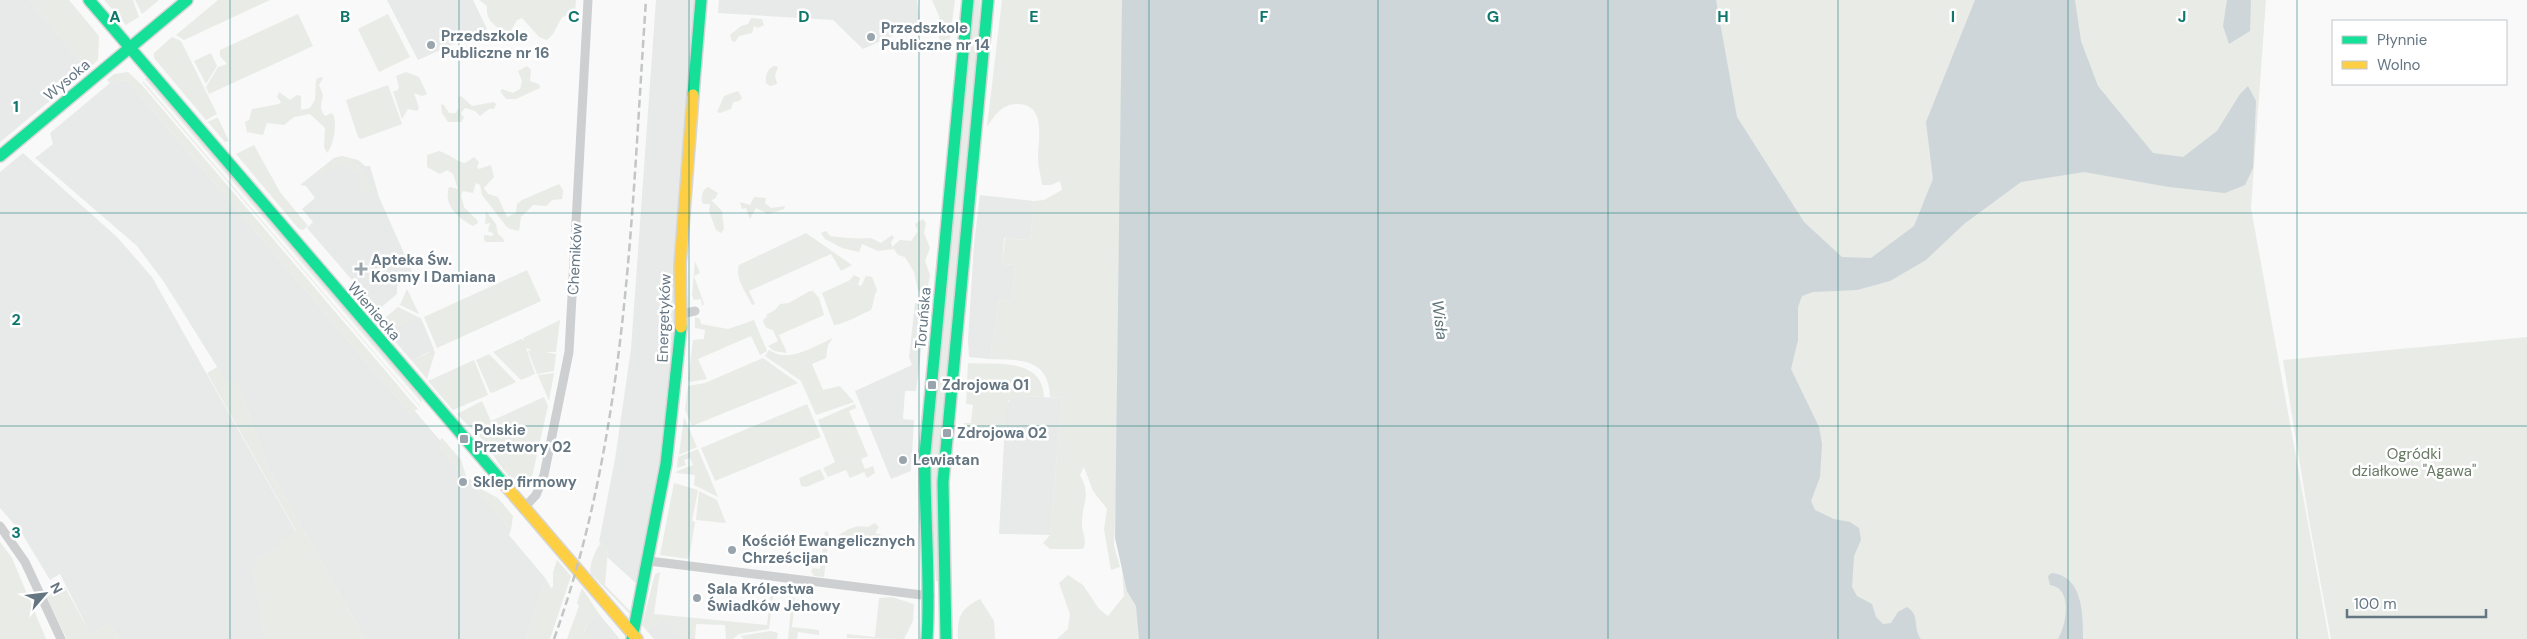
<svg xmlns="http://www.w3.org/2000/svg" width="2527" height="639" viewBox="0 0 2527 639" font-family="'DM Sans',sans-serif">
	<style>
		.built { fill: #e8e9e9 }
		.green { fill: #e8ebe6 }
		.water { fill: #ced6d9 }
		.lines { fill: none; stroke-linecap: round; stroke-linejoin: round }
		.fast-casing { stroke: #d5d6d7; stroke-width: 14 }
		.slow-casing { stroke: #d5d6d7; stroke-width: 14 }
		.street { stroke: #cecfd0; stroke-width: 9 }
		.fast { stroke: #16e098; stroke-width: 11 }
		.slow { stroke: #ffcf43; stroke-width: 11 }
		.rail { stroke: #c3c5c6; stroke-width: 2.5; stroke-dasharray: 8 4; stroke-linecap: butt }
		.grid { fill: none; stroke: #0f766e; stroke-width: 1; stroke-opacity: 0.55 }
		.poi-dot { fill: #99a4ac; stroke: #fff; stroke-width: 2 }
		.labels { text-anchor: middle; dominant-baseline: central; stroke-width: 5; stroke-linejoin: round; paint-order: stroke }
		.poi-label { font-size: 15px; font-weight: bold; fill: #657683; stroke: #fff; text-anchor: start }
		.street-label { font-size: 15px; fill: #657683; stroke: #fff }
		.park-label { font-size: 15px; fill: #687a64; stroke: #fff }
		.water-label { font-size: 16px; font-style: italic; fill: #60757c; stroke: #fff }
		.grid-label { font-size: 16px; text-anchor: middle; font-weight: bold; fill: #0f766e; stroke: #fff; stroke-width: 5; stroke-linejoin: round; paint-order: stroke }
	</style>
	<rect width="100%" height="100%" fill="#f9f9f9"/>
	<g class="built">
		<polygon points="0,0 29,0 87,70 0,142"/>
		<polygon points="387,0 473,0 487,29 418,60"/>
		<polygon points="656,0 695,0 673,310 679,322 660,474 638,585 607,557 608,548 599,542 615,459 631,349"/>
		<polygon points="719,0 917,0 920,24 863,49 833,20 718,13"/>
		<polygon points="127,80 410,413 414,410 443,444 440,448 511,530 509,535 546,579 526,639 365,639 268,467 239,387 226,381 164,282 137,246 35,158 53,144 50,133 110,83"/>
		<polygon points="23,153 117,237 152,277 296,532 258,560 253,572 265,639 119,639 109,623 91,635 60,574 50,580 21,532 0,508 0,172"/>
		<polygon points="342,156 358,160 365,166 370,166 379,197 415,278 403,281 397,286 397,294 378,310 307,228 313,222 302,209 315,198 306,186 300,185 334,158"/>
		<polygon points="980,195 1034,201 1030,240 1004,238 1002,264 1015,265 1012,301 999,300 990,359 969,357 968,340 974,244"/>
		<polygon points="915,303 927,304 916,391 905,391 903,419 914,420 911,471 891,479 855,391 912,365 909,357"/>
		<polygon points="418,317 421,318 434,349 412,361 386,331"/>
		<polygon points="1020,396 1062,398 1050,535 999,534 1006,405 1012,398"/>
		<polygon points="599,614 619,638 619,639 590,639 591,635 584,633 588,622"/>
		<polygon points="664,618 674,629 682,639 654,639 647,631"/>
	</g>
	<g class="green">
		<polygon points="29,0 69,0 99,36 98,60 87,70"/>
		<polygon points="104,0 133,0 139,17 126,25"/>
		<polygon points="135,0 159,0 142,14"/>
		<polygon points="218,0 270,0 184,40 176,35"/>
		<path d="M 576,0 L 575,13 L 562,17 L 553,34 L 547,40 L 539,37 L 522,18 L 517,20 L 509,34 C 497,28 485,21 487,6 L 479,0 Z"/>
		<polygon points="932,0 955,0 949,45 943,52 939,42 939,16"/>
		<polygon points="974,0 980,0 979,20 938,581 936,581 929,477"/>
		<path d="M 1002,0 L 2266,0 L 2251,208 L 2329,639 L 1057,639 L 1068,629 L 1070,614 L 1059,583 L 1068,575 L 1083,585 L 1099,609 L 1108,616 L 1124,596 L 1116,493 L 1114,545 L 1120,567 L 1111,570 L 1104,529 L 1107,509 L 1093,491 L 1084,467 L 1080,475 C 1092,497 1082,502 1082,522 C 1081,533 1088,538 1083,549 L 1050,549 L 1043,543 L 1050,535 L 1062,398 L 1050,397 C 1049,358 1020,360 990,359 L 999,300 L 1012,301 L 1015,265 L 1002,264 L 1005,238 L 1030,240 L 1034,201 L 1044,200 L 1062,190 L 1060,181 L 1051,185 L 1042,185 C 1041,176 1038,167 1038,158 C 1038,139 1047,104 1017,104 C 1002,104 995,115 987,127 Z"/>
		<polygon points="298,14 313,46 209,94 206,87 218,67 227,64 220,56 220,50"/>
		<polygon points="388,14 410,57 379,72 358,29"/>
		<polygon points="751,18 762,19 764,25 758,28 754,26 752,33 739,36 735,42 732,41 730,35 741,26 748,24"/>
		<polygon points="172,37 181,41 217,114 206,120 154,58 154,53"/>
		<polygon points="211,53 217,66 206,84 194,61"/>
		<polygon points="527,66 531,70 530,81 539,84 540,88 516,99 506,99 500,91 502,89 513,93 520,89 522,81 518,71"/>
		<path d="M 774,66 L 778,67 L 775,75 L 777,84 L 770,86 L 766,83 C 765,76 767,69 774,66 Z"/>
		<polygon points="128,72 141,84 418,409 410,413 127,80 110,83 107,80 114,74"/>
		<polygon points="406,72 419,77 427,94 422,96 414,93 419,108 417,111 408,109 402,119 393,91 397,91 399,87 396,76"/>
		<polygon points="148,77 421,397 422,403 145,79"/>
		<path d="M 321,77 L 323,78 L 319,85 L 323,95 C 321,104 319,109 325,116 L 332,113 C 338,121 334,145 327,153 L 324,147 L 325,128 L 310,114 L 294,117 L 284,125 L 267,123 L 263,135 L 247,132 L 245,122 L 249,120 L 252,109 L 279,104 L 281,102 L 277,97 L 279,92 L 290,100 L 297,95 L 301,96 L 301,110 L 310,108 L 315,100 L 316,79 Z"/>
		<polygon points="143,81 420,406 420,407 143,83"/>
		<polygon points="388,85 402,124 361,139 358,137 346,100"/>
		<polygon points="738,91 742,98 739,101 733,102 731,109 720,113 717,112 724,96"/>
		<polygon points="461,96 472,106 494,102 496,104 494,109 489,109 480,116 475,111 465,108 461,113 464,118 461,122 448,122 442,113 441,104 444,105 449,113 456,113 459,107 458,98"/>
		<polygon points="216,118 218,118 229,141 225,142 208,122"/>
		<polygon points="254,145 280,192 308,226 303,230 299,229 236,154"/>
		<path d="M 439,151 C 449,154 457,162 465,163 L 474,157 L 479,162 L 477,167 L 479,169 L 491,165 L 494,177 L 484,188 L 488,194 L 498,197 L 507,217 L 516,213 L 517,204 L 522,200 L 559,184 L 563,190 L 562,199 L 552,200 L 546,206 L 533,205 L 521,217 L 519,231 L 510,229 L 506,226 L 482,195 L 480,185 L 476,183 L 473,193 L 463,191 L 461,195 L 464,207 L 477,220 L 478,223 L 473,226 C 458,218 443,205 449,187 L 458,189 L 453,174 L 447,170 L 440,174 L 427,167 L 427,155 Z"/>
		<path d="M 347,157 C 359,163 367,174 372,187 L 369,194 L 363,195 L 357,184 L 360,178 L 358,172 L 347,169 L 342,164 L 327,171 L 323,175 L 319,175 L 320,169 L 331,164 L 334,160 Z"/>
		<path d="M 708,187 L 718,193 L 715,199 L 711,200 L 722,211 L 724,229 L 721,233 L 716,230 L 709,211 L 710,204 L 703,204 C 700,198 702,190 708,187 Z"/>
		<polygon points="754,197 766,198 765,203 771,208 785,206 784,209 768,214 756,208 750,219 746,208 742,209 740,202 750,205"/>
		<polygon points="486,211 496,224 498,234 503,238 504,242 486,242 484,240 484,235 492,236 494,234 488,231 490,223 485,224"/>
		<path d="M 923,219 L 926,223 L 924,233 L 930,248 L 925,261 L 930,275 L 927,291 L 923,295 L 918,290 L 914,272 L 905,257 L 898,255 L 894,249 L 878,251 L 862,244 L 859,252 L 842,248 L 825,239 L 821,233 L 826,231 L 830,236 C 845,238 856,239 871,238 L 881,243 L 892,235 L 894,238 L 891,242 L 892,247 L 900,240 L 911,241 L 918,231 L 915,224 Z"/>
		<path d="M 806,233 L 852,265 L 841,271 L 831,254 L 749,291 L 755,304 L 752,305 C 747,294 734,277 739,265 Z"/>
		<polygon points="695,261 700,273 694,276 704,304 702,306 701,299 694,300 692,295"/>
		<polygon points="527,270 541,301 437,348 424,317"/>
		<path d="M 854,275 L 860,278 L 858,285 L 861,286 L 866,276 L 872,277 L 877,290 C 873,298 874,303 871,310 C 862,314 842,325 834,325 L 822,293 L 850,280 Z"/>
		<polygon points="407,289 419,314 400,305"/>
		<path d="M 810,291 L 813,291 L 819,298 L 824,315 L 779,335 L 787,353 L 774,351 L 768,346 L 778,341 L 773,330 C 767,329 764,326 763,320 L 767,317 L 766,315 L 775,310 L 780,304 L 789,303 Z"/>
		<polygon points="398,307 418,317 386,331 379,323"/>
		<polygon points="695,317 700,319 701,324 728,329 754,320 767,351 760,355 751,336 698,359 707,379 690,382 688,380 693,340 704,339 705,330 695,328"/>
		<polygon points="560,320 556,352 545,352 556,354 554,371 537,374 528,351 532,350 526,348 535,374 521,380 493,352 521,339 524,341 523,338"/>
		<polygon points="2527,337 2527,639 2331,639 2309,520 2283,360"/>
		<path d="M 833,338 L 828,345 L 826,358 L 812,364 L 823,390 L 840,386 L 854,402 L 816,415 L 801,381 L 765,356 L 769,350 C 789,364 814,346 833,338 Z"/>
		<polygon points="432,348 435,352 427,379 412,361 428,353"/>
		<polygon points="489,354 516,382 492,393 490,392 476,360"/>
		<polygon points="763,358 798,383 692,426 685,410 688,386 705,383"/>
		<polygon points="474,360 488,395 453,410 428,381"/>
		<path d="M 968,363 C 997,365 1042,357 1044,397 L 1020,396 L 1008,401 L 1004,439 L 962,437 L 964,423 L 971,423 L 973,405 L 966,404 Z"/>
		<polygon points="217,367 226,380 231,378 239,387 268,467 365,639 265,639 252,572 258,560 296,531 207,373"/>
		<polygon points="554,373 549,401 538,375"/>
		<path d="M 544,397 L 548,406 L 531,481 L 527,487 L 520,488 C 505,475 495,457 484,442 C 476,431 465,423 457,414 L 482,401 L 491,421 Z"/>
		<polygon points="807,404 821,437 715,481 701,448"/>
		<polygon points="855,404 856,408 849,411 868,456 861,459 865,469 873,466 875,473 867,478 864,472 850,478 846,470 828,477 823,468 835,462 818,420"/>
		<polygon points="684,417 697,447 679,455"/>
		<polygon points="442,438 461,460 467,479 440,448 443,444 440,440"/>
		<polygon points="698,449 718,497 694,485 695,475 676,473 677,471 693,465 690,458 684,460 686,465 677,468 678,457"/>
		<polygon points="820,469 825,479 806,487 801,486 799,478"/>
		<polygon points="470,479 479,488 498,498 513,516 511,530 468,481"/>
		<polygon points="674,483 698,490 692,521 695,522 689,559 660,555"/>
		<polygon points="699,491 717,500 726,523 696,520"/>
		<path d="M 875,523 L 879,527 L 875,533 L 885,536 L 885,542 L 882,545 L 868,537 L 854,542 L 839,535 C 847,530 855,524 868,527 Z"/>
		<polygon points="825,531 828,532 829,536 824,577 814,576 811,571 813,568 820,569"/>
		<polygon points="0,542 12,558 46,639 0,639"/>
		<path d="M 601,543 L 608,548 L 605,585 L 632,613 L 630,614 L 591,574 C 588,567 596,548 601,543 Z"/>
		<polygon points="557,560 571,576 550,639 526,639 546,579 551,588 553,587 553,572"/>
		<polygon points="660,572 654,614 767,625 772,584 783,586 783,590 774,590 769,629 739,634 733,639 726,639 725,625 696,624 695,639 682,639 664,618 647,631 642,625 655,574"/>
		<polygon points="65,587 91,635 109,623 119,639 67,639 46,597"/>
		<polygon points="582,588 599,614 588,622 584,632 592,635 590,639 567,639 579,606 577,603"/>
		<polygon points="792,597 795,598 792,627 819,630 819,635 798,632 797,639 788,639"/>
		<polygon points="892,597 914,604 913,621 904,639 847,638 847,634 875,637 879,598"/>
		<path d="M 980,599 L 994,621 L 995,639 L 958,639 C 957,617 960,609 980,599 Z"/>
		<polygon points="770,631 778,633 777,639 744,639 740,636"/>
	</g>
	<g class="water">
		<path d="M 1122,0 L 1716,0 L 1737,117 L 1804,222 L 1842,257 L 1871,258 L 1914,226 L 1933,179 L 1926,122 L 1975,0 L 2075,0 L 2081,41 L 2098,86 L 2153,153 L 2183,157 L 2217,131 L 2240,94 L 2248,86 L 2256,101 L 2253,168 L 2245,185 L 2225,193 L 2169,187 L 2084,172 L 2021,182 L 1964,224 L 1926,260 L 1890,281 L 1857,290 L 1813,292 L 1802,296 L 1798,307 L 1798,340 L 1791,369 L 1819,427 L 1822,444 L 1820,477 L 1811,501 L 1815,510 L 1834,519 L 1850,522 L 1859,528 L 1861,540 L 1854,556 L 1852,587 L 1857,596 L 1872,604 L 1876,617 L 1883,624 L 1891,623 L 1898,612 L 1907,607 C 1921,616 1912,628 1921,639 L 1139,639 L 1136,606 L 1127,591 L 1115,538 Z"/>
		<polygon points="2227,0 2251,0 2250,31 2229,44 2223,26"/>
		<path d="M 2052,573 C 2083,576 2083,615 2083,639 L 2058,639 C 2067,624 2073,588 2050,585 L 2048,576 Z"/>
	</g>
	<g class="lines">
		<g class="fast-casing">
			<g id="fast">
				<polyline points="89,0 505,485"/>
				<polyline points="693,95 701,0"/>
				<polyline points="0,156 187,0"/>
				<polyline points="632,639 666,464 681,327"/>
				<path d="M 927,639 C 931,577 924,515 925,453 L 968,0"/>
				<polyline points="946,639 943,482 988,0"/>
			</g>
		</g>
		<g class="slow-casing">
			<g id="slow">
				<polyline points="681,327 680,265 693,95"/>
				<polyline points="505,485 637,639"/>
			</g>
		</g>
		<g class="street">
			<polyline points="681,314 695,311"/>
			<polyline points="523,509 536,495 544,475 569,352 588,0"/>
			<polyline points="0,526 25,562 61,639"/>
			<polyline points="649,561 930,596"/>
		</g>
		<use href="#fast" class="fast"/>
		<use href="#slow" class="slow"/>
		<path class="rail" d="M 554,639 C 628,433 631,216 646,0"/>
	</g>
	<path class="grid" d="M 230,0 L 230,639M 459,0 L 459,639M 689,0 L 689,639M 919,0 L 919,639M 1149,0 L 1149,639M 1378,0 L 1378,639M 1608,0 L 1608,639M 1838,0 L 1838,639M 2068,0 L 2068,639M 2297,0 L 2297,639M 0,213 L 2527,213M 0,426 L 2527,426"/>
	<g class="poi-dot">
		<circle cx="871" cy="37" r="5"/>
		<circle cx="431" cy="45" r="5"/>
		<path d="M358.5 261.5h5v5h5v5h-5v5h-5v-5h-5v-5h5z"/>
		<rect x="927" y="380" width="10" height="10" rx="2.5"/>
		<rect x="942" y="428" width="10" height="10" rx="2.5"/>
		<rect x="459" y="434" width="10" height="10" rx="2.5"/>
		<circle cx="903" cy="460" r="5"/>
		<circle cx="463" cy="482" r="5"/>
		<circle cx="732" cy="550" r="5"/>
		<circle cx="697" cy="598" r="5"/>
	</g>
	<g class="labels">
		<g class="poi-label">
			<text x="881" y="28">Przedszkole<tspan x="881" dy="17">Publiczne nr 14</tspan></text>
			<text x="441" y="36">Przedszkole<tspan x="441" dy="17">Publiczne nr 16</tspan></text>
			<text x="371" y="260">Apteka Św.<tspan x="371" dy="17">Kosmy I Damiana</tspan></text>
			<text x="942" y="385">Zdrojowa 01</text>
			<text x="474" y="430">Polskie<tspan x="474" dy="17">Przetwory 02</tspan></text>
			<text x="957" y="433">Zdrojowa 02</text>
			<text x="913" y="460">Lewiatan</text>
			<text x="473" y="482">Sklep firmowy</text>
			<text x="742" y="541">Kościół Ewangelicznych<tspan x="742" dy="17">Chrześcijan</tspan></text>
			<text x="707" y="589">Sala Królestwa<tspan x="707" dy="17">Świadków Jehowy</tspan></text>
		</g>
		<g class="street-label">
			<text transform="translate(67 80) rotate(-40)">Wysoka</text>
			<text transform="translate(575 259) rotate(-87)">Chemików</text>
			<text transform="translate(374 311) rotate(49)">Wieniecka</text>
			<text transform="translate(664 318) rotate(-88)">Energetyków</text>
			<text transform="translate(923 318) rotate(-85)">Toruńska</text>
		</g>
		<g class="park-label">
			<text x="2414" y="454">Ogródki<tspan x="2414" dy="17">działkowe "Agawa"</tspan></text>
		</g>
		<g class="water-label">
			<text transform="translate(1440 320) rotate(83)">Wisła</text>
		</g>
	</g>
	<g class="grid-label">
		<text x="115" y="22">A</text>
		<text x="345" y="22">B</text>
		<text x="574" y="22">C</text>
		<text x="804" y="22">D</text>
		<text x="1034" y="22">E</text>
		<text x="1264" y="22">F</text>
		<text x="1493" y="22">G</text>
		<text x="1723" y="22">H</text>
		<text x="1953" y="22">I</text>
		<text x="2182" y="22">J</text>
		<text x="16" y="112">1</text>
		<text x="16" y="325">2</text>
		<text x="16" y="538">3</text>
	</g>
	<rect x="2332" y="20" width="175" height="65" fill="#ffffff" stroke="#c1c8cd"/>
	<rect x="2342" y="36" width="25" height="8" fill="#16e098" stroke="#c1c8cd"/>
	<text x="2377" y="45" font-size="15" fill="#657683">Płynnie</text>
	<rect x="2342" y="61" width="25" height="8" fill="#ffcf43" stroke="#c1c8cd"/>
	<text x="2377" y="70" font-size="15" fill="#657683">Wolno</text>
	<g transform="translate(45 594) rotate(62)" stroke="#ffffff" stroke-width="4" paint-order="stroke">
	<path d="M0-4L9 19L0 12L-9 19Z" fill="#657683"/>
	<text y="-8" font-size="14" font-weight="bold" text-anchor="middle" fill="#657683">N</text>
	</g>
	<path d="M2347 609v8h139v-8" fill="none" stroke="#657683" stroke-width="2.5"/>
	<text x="2354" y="609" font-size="15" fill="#657683" stroke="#ffffff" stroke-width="4" paint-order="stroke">100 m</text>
</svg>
